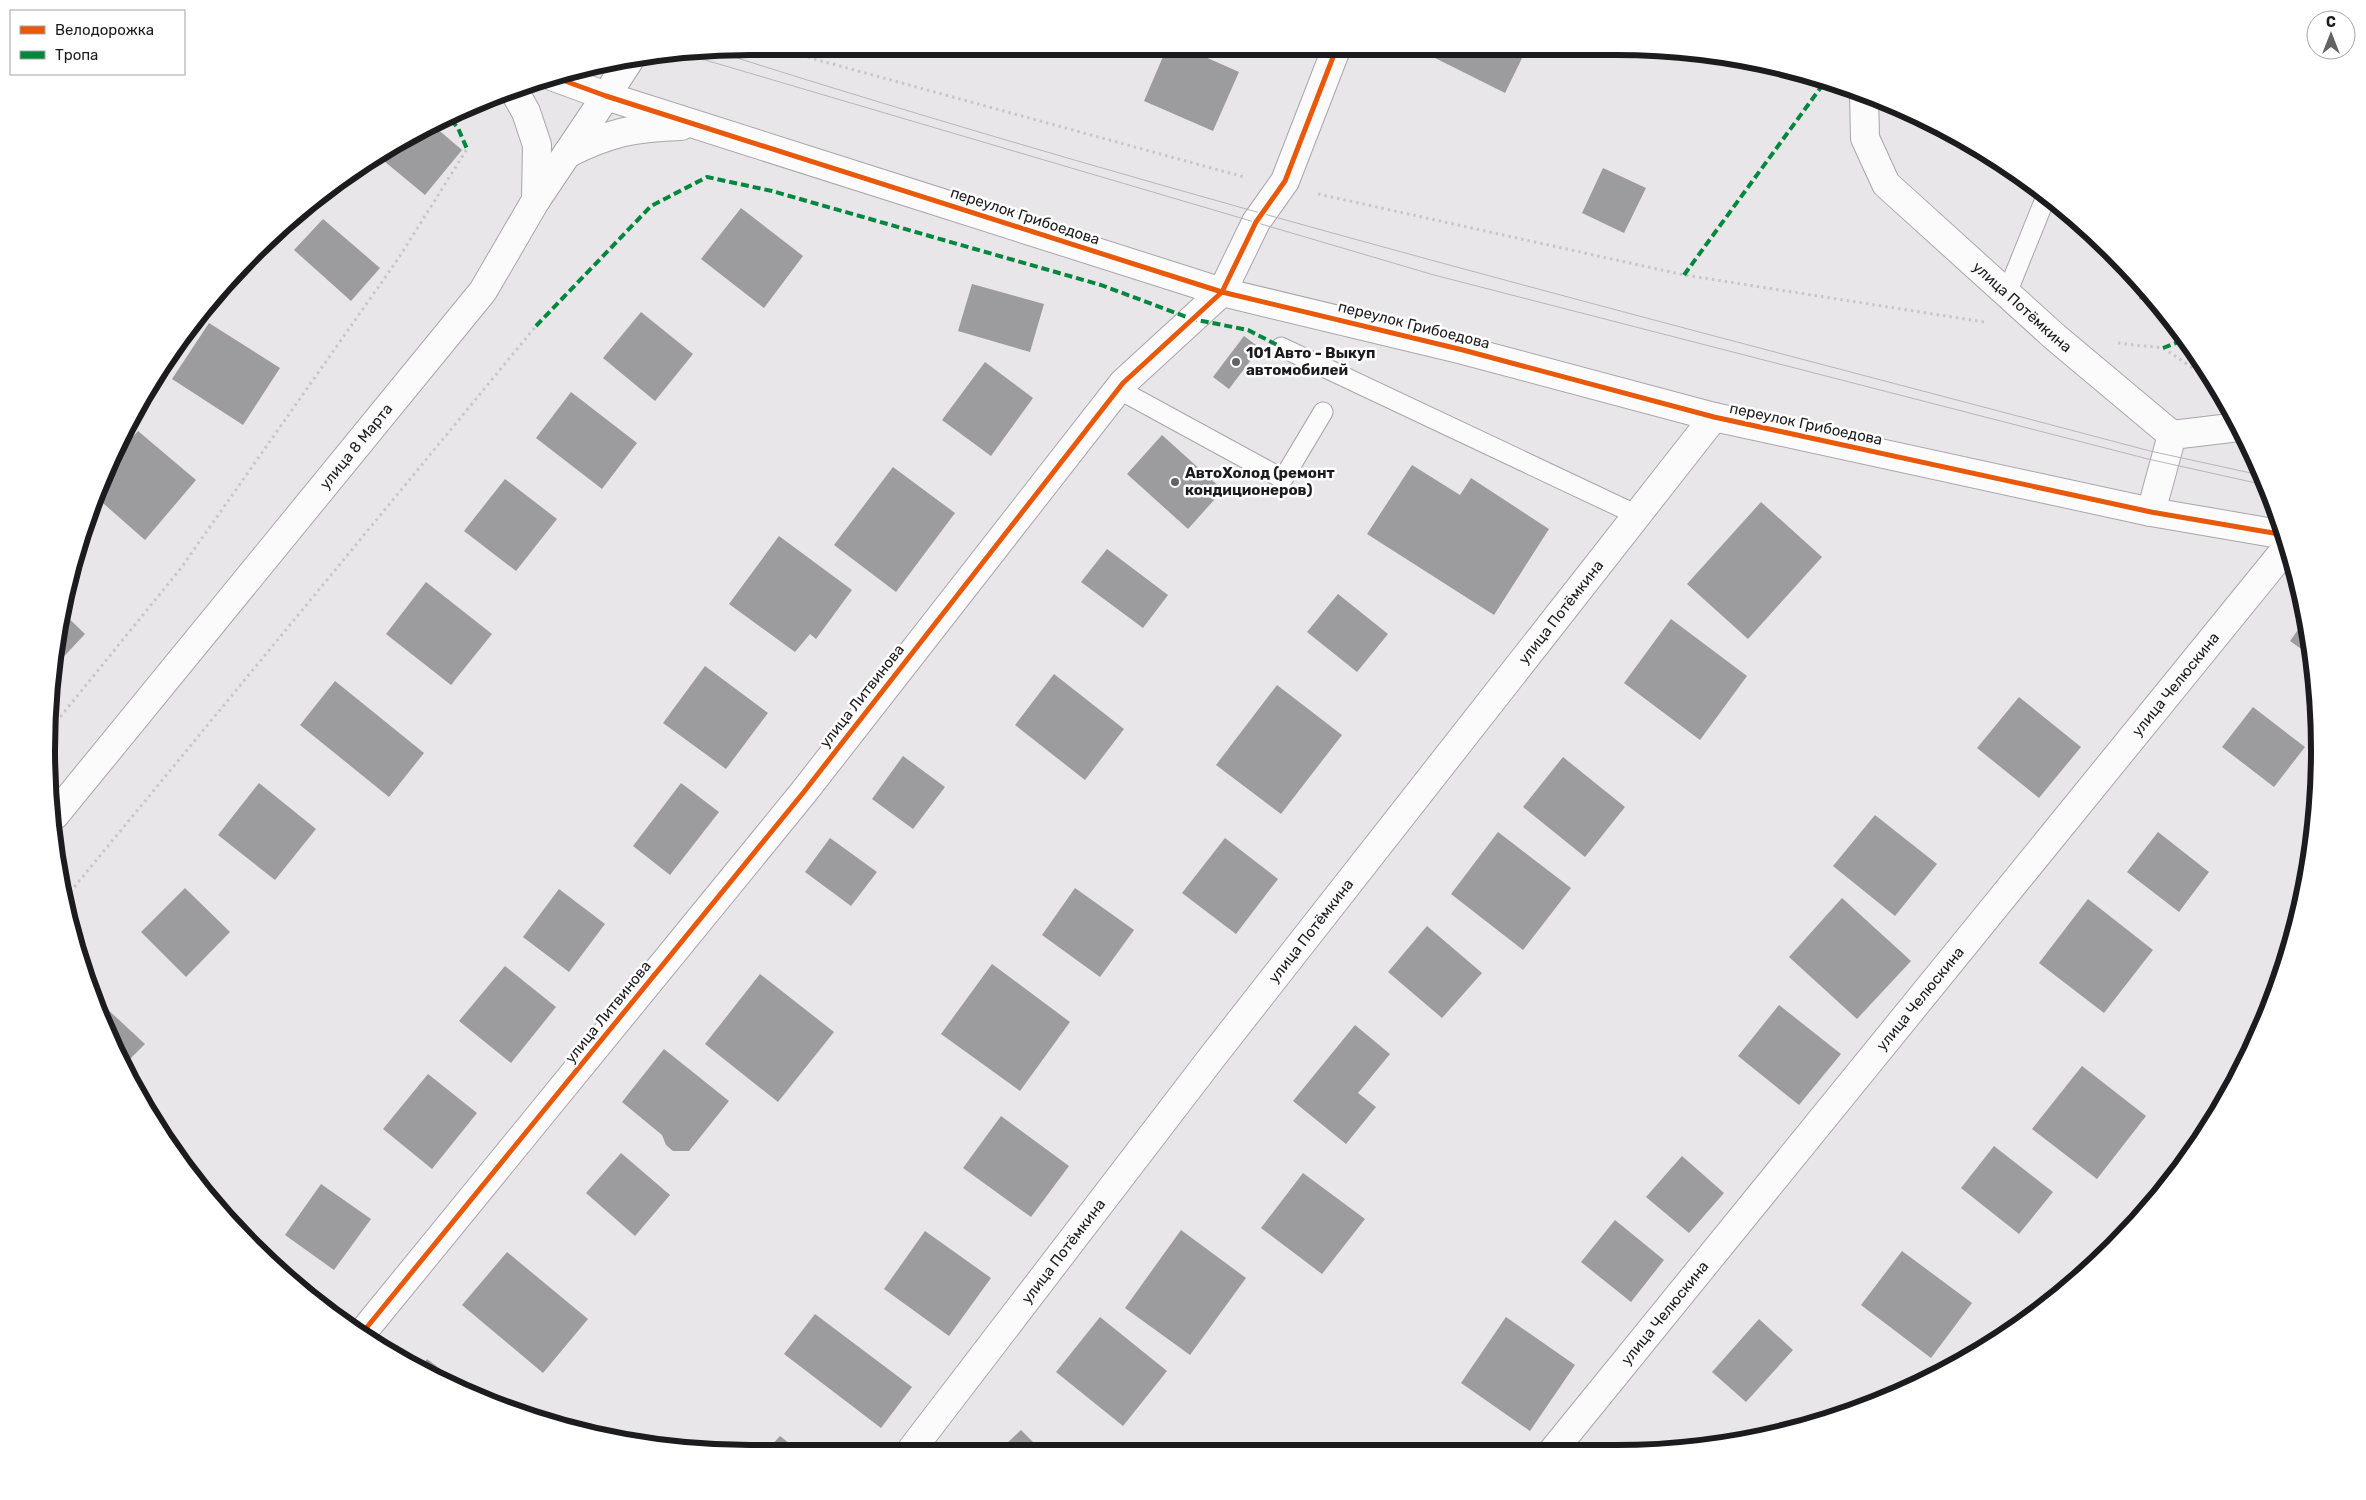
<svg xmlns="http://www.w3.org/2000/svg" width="2366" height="1500" viewBox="0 0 2366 1500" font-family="Rubik,sans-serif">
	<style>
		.building { fill: #9c9b9d }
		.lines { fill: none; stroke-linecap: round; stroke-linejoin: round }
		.lane-casing { stroke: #a8a6a9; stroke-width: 21 }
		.street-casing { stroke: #a8a6a9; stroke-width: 30 }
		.secondary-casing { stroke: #a8a6a9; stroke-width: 30 }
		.path { stroke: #c7c6c8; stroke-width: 3; stroke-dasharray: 2.5 4; stroke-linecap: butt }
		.lane { stroke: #fcfbfc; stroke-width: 19 }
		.street { stroke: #fcfbfc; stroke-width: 28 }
		.secondary { stroke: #fcfbfc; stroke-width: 28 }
		.tram { stroke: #b8b6b8; stroke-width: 1 }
		.quiet { stroke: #00873e; stroke-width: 4; stroke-dasharray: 8 4; stroke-linecap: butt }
		.cycleway-casing { stroke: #fff; stroke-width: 8 }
		.cycleway { stroke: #e8590c; stroke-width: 5 }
		.poi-dot { fill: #636264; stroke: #fff; stroke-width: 2 }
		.labels { text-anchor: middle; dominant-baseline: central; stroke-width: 5; stroke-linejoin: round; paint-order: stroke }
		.street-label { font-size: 15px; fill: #1c1b1d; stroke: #fff }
		.poi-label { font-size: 15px; font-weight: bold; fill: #1c1b1d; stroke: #fff; text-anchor: start }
		.rim { fill: none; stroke: #1c1b1d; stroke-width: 6 }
	</style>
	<rect width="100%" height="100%" fill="#e8e6e9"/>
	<g class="building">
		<polygon points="1165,52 1194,52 1239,72 1213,131 1144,101"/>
		<polygon points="1438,52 1525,52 1505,93 1435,58"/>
		<polygon points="435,127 462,150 425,195 378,156"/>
		<polygon points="1603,168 1646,188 1624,233 1582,213"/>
		<polygon points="741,208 803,256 764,308 701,259"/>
		<polygon points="323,219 380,268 351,301 294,250"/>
		<polygon points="972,284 1044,304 1030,352 958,331"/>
		<polygon points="2143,284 2145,286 2158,304 2139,299"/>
		<polygon points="641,312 693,354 655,401 603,358"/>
		<polygon points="209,323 280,368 243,425 172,379"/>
		<polygon points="1244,336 1260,348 1229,389 1213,377"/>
		<polygon points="985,362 1033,398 991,456 942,420"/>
		<polygon points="571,392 637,443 602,489 536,438"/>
		<polygon points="138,431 196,480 145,540 96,497 112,461"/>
		<polygon points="1162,435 1223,490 1188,529 1127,474"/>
		<polygon points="1412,465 1460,495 1471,478 1549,529 1494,615 1367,534"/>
		<polygon points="893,467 955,513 896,592 834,545"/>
		<polygon points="505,479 557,519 516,571 464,531"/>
		<polygon points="1761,502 1822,557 1748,639 1687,584"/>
		<polygon points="779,536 852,590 816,639 810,634 795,652 729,604"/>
		<polygon points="1107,549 1168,595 1143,628 1081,582"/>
		<polygon points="426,582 492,634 451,685 386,634"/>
		<polygon points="1338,594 1388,634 1357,672 1307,632"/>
		<polygon points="60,610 85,634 55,666 60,613"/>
		<polygon points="1671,619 1747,676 1700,740 1624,683"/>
		<polygon points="2305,620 2308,636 2314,658 2290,641"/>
		<polygon points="705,666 768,713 726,769 663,723"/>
		<polygon points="1054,674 1124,729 1085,780 1015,725"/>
		<polygon points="335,681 424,753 389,797 300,725"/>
		<polygon points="1277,685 1342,735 1281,814 1216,765"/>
		<polygon points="2019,697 2081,747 2039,798 1977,748"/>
		<polygon points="2253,707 2305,747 2274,787 2222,747"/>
		<polygon points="903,756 945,787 913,829 872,799"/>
		<polygon points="1563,757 1625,807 1585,857 1523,807"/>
		<polygon points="259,783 316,829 275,880 218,835"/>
		<polygon points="681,783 719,812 670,875 633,846"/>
		<polygon points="1875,815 1937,864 1895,916 1833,866"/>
		<polygon points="1498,832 1571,888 1523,950 1451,894"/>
		<polygon points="2158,832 2209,872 2179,912 2127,872"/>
		<polygon points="830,838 877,872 851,906 805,872"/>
		<polygon points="1225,838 1278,879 1236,934 1182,893"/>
		<polygon points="185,888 230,932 186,977 141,932"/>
		<polygon points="1075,888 1134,930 1100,977 1042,935"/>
		<polygon points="559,889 605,924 569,972 523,937"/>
		<polygon points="1842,898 1911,961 1857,1019 1789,957"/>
		<polygon points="2088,899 2153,950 2104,1013 2039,963"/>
		<polygon points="1427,926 1482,973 1442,1018 1388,972"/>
		<polygon points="992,964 1070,1022 1020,1091 941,1034"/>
		<polygon points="505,966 556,1007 511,1063 459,1021"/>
		<polygon points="760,974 834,1032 778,1102 705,1044"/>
		<polygon points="91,994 145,1044 124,1065 100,1020"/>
		<polygon points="1779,1005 1841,1054 1799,1105 1738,1056"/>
		<polygon points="1355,1025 1390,1054 1358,1093 1376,1107 1346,1144 1293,1101"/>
		<polygon points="664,1049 729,1101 689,1151 673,1151 666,1145 662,1135 622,1102"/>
		<polygon points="2082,1066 2146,1116 2097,1179 2032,1129"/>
		<polygon points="428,1074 477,1113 432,1169 383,1129"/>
		<polygon points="1001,1116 1069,1166 1031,1217 963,1168"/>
		<polygon points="1994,1146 2053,1192 2019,1234 1961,1188"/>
		<polygon points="621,1153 670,1195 635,1236 586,1193"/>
		<polygon points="1682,1156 1724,1193 1689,1233 1646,1197"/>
		<polygon points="1303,1173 1365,1219 1322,1274 1261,1228"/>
		<polygon points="321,1184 371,1219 334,1270 285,1235"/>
		<polygon points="1615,1220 1664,1260 1631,1302 1581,1262"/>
		<polygon points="1181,1230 1246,1278 1190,1355 1125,1308"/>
		<polygon points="925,1231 991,1278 949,1336 884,1289"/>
		<polygon points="1902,1251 1972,1303 1931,1358 1861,1305"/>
		<polygon points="507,1252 588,1319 543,1373 462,1305"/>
		<polygon points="815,1314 912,1387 881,1428 784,1354"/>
		<polygon points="1100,1317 1167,1371 1123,1426 1056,1372"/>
		<polygon points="1506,1317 1575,1365 1530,1431 1461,1383"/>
		<polygon points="1759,1319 1793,1350 1746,1402 1712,1372"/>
		<polygon points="427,1359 476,1396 475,1397 422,1366"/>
		<polygon points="1021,1430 1040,1449 1001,1449"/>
		<polygon points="780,1436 795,1448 769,1448"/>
	</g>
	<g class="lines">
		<g class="lane-casing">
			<g id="lane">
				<polyline points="2007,293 2047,194"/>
				<polyline points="1281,347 1637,515"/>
				<polyline points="1118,389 1283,479 1323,412"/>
			</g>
		</g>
		<g class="street-casing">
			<g id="street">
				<polyline points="606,96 630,59"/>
				<polyline points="2172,435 2239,427"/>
				<polyline points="363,1332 803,793 1123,383 1222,292 1256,222 1285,181 1335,52"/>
				<path id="s1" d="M 912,1449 L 1213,1056 L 1714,417"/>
				<path id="s2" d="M 1552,1452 L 2288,546"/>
			</g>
		</g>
		<g class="secondary-casing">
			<g id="secondary">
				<polyline points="554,77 606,96 1222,292 1463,350 1714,417 2151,512 2285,535"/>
				<polyline points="513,89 526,112 537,145 536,200"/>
				<path id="s3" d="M 1864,94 L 1865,138 L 1886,184 L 2055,337 L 2172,435 L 2151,512"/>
				<path d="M 567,154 C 608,133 635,127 681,126"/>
				<path id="s4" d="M 55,815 L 483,291 L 536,200 L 606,96"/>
			</g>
		</g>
		<g class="path">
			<polyline points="789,52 1244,177"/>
			<polyline points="1318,194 1684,275 1984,322"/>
			<polyline points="2118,343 2163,348 2214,382"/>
			<polyline points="48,732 181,568 398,259 467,149"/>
			<polyline points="66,897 536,326"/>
		</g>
		<use href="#lane" class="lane"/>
		<use href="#street" class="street"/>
		<use href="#secondary" class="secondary"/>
		<g class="tram">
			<polyline points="678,52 1434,275 2148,459 2265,485"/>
			<path d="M 718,52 C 1190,202 1671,324 2150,451 L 2260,475"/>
		</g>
		<g class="quiet">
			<polyline points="451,120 458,128 467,149"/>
			<polyline points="1684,275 1824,83"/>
			<polyline points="536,326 651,206 707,177 772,191 1101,285 1192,319 1248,330 1281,347"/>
			<polyline points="2163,348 2184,340"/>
		</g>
		<g class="cycleway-casing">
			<g id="cycleway">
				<polyline points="554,77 606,96 1222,292 1463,350 1714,417 2151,512 2285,535"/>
				<polyline points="363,1332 803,793 1123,383 1222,292 1256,222 1285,181 1335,52"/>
			</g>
		</g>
		<use href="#cycleway" class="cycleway"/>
	</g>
	<g class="poi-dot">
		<circle cx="1236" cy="362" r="5"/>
		<circle cx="1175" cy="482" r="5"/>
	</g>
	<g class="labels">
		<g class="street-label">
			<text transform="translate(1025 216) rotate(18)">переулок Грибоедова</text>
			<text stroke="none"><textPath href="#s3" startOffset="278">улица Потёмкина</textPath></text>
			<text transform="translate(1414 325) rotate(14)">переулок Грибоедова</text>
			<text transform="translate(1806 424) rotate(12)">переулок Грибоедова</text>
			<text stroke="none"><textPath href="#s4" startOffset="476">улица 8 Марта</textPath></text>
			<text stroke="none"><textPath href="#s1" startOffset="1059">улица Потёмкина</textPath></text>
			<text stroke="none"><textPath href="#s2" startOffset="989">улица Челюскина</textPath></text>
			<text transform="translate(862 696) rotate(-52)">улица Литвинова</text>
			<text stroke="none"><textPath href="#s1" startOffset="654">улица Потёмкина</textPath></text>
			<text stroke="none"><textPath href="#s2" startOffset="584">улица Челюскина</textPath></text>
			<text transform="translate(608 1012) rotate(-51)">улица Литвинова</text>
			<text stroke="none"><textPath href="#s1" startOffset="249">улица Потёмкина</textPath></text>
			<text stroke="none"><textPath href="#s2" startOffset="179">улица Челюскина</textPath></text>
		</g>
		<g class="poi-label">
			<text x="1246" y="353">101 Авто - Выкуп<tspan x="1246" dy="17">автомобилей</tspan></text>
			<text x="1185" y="473">АвтоХолод (ремонт<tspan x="1185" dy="17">кондиционеров)</tspan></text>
		</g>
	</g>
	<path d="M0 0H2366V1500H0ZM750 55H1616A695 695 0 0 1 2311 750V750A695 695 0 0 1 1616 1445H750A695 695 0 0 1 55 750V750A695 695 0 0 1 750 55Z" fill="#fff" fill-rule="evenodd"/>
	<path class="rim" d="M750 55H1616A695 695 0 0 1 2311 750V750A695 695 0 0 1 1616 1445H750A695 695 0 0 1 55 750V750A695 695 0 0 1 750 55Z"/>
	<rect x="10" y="10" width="175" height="65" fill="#ffffff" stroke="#a4a4a5"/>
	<rect x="20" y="26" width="25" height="8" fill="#e8590c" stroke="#a4a4a5"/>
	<text x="55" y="35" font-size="15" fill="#1c1b1d">Велодорожка</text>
	<rect x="20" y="51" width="25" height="8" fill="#00873e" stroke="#a4a4a5"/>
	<text x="55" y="60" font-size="15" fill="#1c1b1d">Тропа</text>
	<g transform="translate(2331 35)"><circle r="24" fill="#ffffff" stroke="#a4a4a5"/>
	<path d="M0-4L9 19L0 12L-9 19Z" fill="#636264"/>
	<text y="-8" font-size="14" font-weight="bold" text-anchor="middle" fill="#1c1b1d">С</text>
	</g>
</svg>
